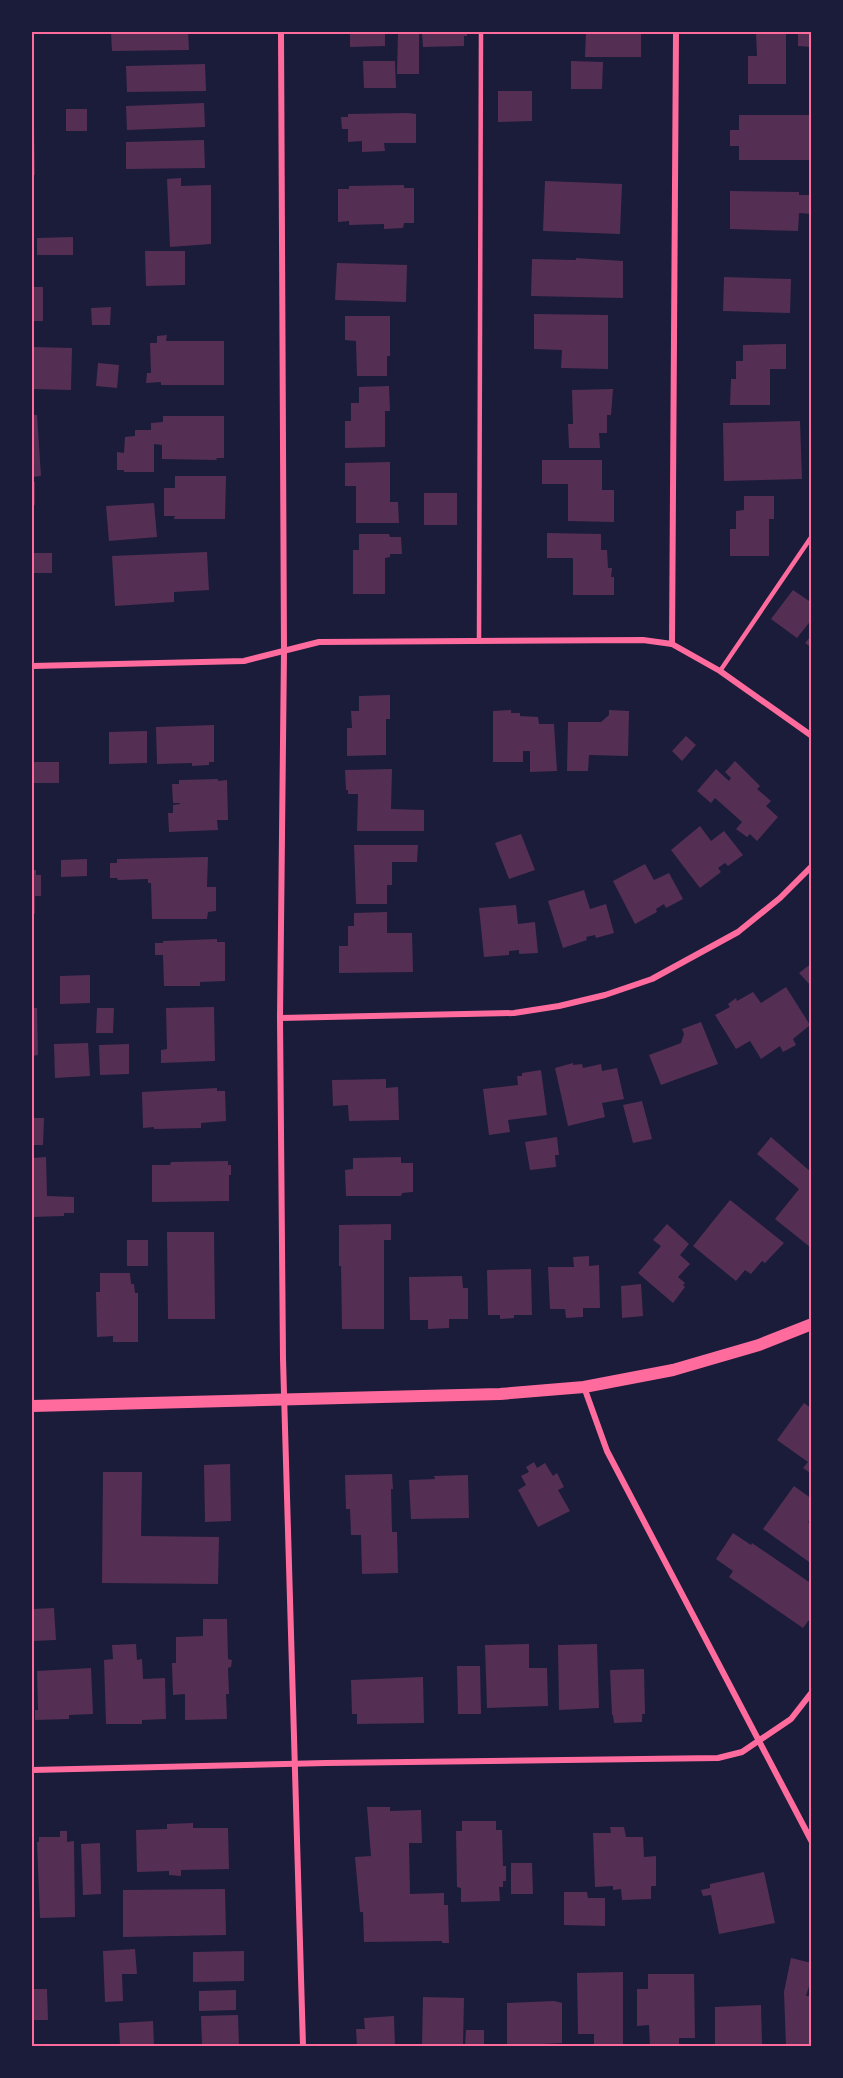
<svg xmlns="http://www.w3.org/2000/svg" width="843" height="2078" viewBox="0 0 843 2078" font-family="Overpass,sans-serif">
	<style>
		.building { fill: #542f53 }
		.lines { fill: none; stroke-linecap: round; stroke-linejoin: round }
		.service { stroke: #ff6b9d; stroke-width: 4.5 }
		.minor { stroke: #ff6b9d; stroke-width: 6 }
		.secondary { stroke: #ff6b9d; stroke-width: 12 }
		.neatline { fill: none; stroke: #ff6b9d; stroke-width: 2 }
	</style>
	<rect width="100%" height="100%" fill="#1b1b3a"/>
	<g class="building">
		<polygon points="111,32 188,32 189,50 112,51"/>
		<polygon points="350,32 385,32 385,46 350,47"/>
		<polygon points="398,32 419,32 419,74 397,74"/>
		<polygon points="422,32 467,32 467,36 464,36 464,46 423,47"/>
		<polygon points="586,32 641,32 641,57 585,57"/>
		<polygon points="756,32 786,32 786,84 748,84 748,56 757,56"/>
		<polygon points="798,32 812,32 812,47 798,46"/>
		<polygon points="363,61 395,61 396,88 364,88"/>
		<polygon points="571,61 603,62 602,89 571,89"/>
		<polygon points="205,64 206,91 127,92 126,66"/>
		<polygon points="498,91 532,91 532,121 498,122"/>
		<polygon points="204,103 205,127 127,130 126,106"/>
		<rect x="66" y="109" width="21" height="22"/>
		<polygon points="407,113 416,114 416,143 384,143 385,151 362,152 362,141 348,142 348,129 342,129 341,117 348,117 348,114"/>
		<polygon points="739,115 812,115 812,160 739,160 739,146 730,146 730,130 739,130"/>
		<polygon points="32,128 34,128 35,175 32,175"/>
		<polygon points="204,140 205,168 126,169 126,142"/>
		<polygon points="181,178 181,186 211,185 211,244 170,247 167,179"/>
		<polygon points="545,181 622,184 620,234 543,231"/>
		<polygon points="404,185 404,188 414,188 414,223 404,223 403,228 384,229 384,224 349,225 349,221 338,222 338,189 349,189 349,186"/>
		<polygon points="730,191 799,192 799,195 812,195 812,214 799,213 798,231 730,229"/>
		<polygon points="73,237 73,255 37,255 37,238"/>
		<polygon points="145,251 185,251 185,285 146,286"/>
		<polygon points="576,258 623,261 623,298 531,296 532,259 576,260"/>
		<polygon points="337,263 407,265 406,302 335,300"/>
		<polygon points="724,277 791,279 790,313 723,311"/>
		<rect x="32" y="287" width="11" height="34"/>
		<polygon points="111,307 110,325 92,325 91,308"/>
		<polygon points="534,314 608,315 608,369 561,368 562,350 534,349"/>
		<polygon points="345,316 390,316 390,356 387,356 387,376 357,376 356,341 345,340"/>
		<polygon points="167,335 166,341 224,341 224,385 161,385 161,382 146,383 147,373 151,373 150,343 157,343 157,336"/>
		<polygon points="786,344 786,369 770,369 770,405 730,405 731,379 736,379 736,361 743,361 743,345"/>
		<polygon points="32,347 72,348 71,390 32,389"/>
		<polygon points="98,363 119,365 117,388 96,386"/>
		<polygon points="389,386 390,411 385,411 385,447 345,448 345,421 351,421 351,403 359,403 359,387"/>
		<polygon points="613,389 611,415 607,415 607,433 599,433 600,448 569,448 568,424 573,424 572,390"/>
		<polygon points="32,415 37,415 41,476 32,477"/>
		<polygon points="163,416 224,416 224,458 216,458 217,460 162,459 162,445 154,444 154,472 124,472 124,470 117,470 117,452 124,453 125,437 135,436 135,430 151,430 151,423 163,422"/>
		<polygon points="800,421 802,479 724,481 723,423"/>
		<polygon points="542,460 602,460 602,490 614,490 614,522 568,521 568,484 542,484"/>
		<polygon points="390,462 390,502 398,502 399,523 356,523 356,486 345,486 345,463"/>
		<polygon points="175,476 226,476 225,519 174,519 175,516 164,516 164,488 175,488"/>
		<rect x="32" y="482" width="3" height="23"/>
		<rect x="424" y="493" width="33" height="32"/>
		<polygon points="744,496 774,496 774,519 769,519 769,556 730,556 730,529 736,529 736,511 744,510"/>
		<polygon points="154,503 157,537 109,541 106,506"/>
		<polygon points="547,533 601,534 601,550 607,550 608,568 612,568 611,577 614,577 614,595 573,595 573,558 547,558"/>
		<polygon points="359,534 389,534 390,537 401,537 402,554 390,554 390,557 385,558 385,594 353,594 353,550 359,550"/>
		<polygon points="207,552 209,590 174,592 174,602 115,606 112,556"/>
		<rect x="32" y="553" width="20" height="20"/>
		<polygon points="793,590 812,603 812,619 797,638 771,619"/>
		<polygon points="812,635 812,648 805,643"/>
		<polygon points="390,695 390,719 386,719 386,755 347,756 347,728 352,728 351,711 359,711 359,696"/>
		<polygon points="511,710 511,713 520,713 520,716 538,717 539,724 554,724 557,771 530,772 530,751 523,751 523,762 493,762 493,711"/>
		<polygon points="609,710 629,711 628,756 589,755 588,771 567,771 568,722 601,722 609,715"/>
		<polygon points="214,725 214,762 209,762 209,765 192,766 192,763 157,764 156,727"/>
		<polygon points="147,731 147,763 109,764 109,732"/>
		<polygon points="686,736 696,745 682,761 672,751"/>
		<polygon points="735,761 760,786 757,789 771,801 766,806 778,817 757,841 750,834 747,837 736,829 742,822 715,798 711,803 697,791 716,769 729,781 731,778 725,772"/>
		<rect x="32" y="762" width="27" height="21"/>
		<polygon points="392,769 391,809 424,810 424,831 357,831 358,794 348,794 348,790 346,790 345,770"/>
		<polygon points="218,779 218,781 227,780 228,820 217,820 218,830 169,832 168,813 173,813 173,805 180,804 180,803 173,803 172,784 179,784 179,780"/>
		<polygon points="700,826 711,841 724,831 743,855 728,866 725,863 718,868 721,872 700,888 671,850"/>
		<polygon points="521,834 535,870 509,879 495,843"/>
		<polygon points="354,845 418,845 417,862 392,862 392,885 387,885 387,904 356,904"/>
		<polygon points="208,857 207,887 216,887 216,911 208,912 207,919 152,919 151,883 148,883 148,879 118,880 117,878 110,878 110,863 117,863 117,859"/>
		<polygon points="87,859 87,876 61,877 61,860"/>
		<polygon points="645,864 654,880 669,873 683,899 666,908 664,904 656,909 657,912 635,924 613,881"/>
		<polygon points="32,870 36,870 36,875 41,875 41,896 35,896 35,914 32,914"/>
		<polygon points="584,890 590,909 606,904 614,933 596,938 595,935 586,937 587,940 563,948 548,901"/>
		<polygon points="516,905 518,924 535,922 538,953 519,954 519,950 509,951 509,955 484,957 479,908"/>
		<polygon points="387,912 387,933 412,933 413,972 339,973 339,946 348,946 348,926 354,926 354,913"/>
		<polygon points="217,939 217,942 225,942 225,981 200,982 200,986 164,986 163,955 155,955 155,943 163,943 163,941"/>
		<polygon points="812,963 812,987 799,973"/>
		<polygon points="90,975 90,1003 60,1004 60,976"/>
		<polygon points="786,987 810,1025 793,1039 796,1045 783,1052 780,1046 761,1059 750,1041 736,1049 715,1015 730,1007 728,1004 736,998 737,1001 753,992 761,1003"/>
		<polygon points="214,1007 215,1061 161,1063 161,1050 167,1049 166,1008"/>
		<polygon points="32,1008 37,1008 38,1055 32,1056"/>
		<polygon points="97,1008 114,1008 113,1033 96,1033"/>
		<polygon points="701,1022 718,1064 661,1085 649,1055 681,1043 684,1034 682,1029"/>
		<polygon points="88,1043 90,1076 55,1078 54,1044"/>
		<polygon points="129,1044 129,1074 100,1075 99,1045"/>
		<polygon points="573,1063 573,1065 582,1064 583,1068 601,1064 602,1071 617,1068 624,1099 602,1103 605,1117 568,1126 555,1068"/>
		<polygon points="541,1070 547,1115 508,1120 510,1132 489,1135 483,1089 518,1085 517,1076 522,1076 522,1073"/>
		<polygon points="386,1079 386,1088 398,1087 399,1120 349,1121 348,1105 333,1106 332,1080"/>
		<polygon points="217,1088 217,1091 225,1091 226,1121 201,1123 201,1128 154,1129 154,1127 143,1128 142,1092"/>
		<polygon points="642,1101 652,1139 633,1143 623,1105"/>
		<polygon points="32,1118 44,1118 43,1145 32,1145"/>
		<polygon points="557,1137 559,1155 555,1155 556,1167 530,1170 525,1142"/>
		<polygon points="771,1137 812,1173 810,1247 775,1219 799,1189 757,1154"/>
		<polygon points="46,1157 47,1196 74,1197 74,1213 64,1213 64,1216 32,1217 32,1158"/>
		<polygon points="401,1157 401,1163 413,1163 413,1192 402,1193 401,1196 346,1196 345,1170 353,1169 353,1158"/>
		<polygon points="228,1161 228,1165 231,1165 231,1175 229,1175 229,1201 152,1202 152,1165 170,1165 171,1162"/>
		<polygon points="730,1200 784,1243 765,1263 762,1261 751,1274 745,1270 736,1281 693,1246"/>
		<polygon points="391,1224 391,1240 384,1240 384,1329 342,1329 341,1266 339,1266 339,1225"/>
		<polygon points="667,1224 689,1244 680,1255 690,1264 678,1277 685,1283 683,1285 685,1287 673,1303 638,1273 661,1246 653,1240"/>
		<polygon points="167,1232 214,1232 215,1319 168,1319"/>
		<rect x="127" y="1240" width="21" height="26"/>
		<polygon points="589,1256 589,1266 599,1265 600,1308 583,1308 583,1317 566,1318 565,1309 550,1309 548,1267 574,1267 573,1257"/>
		<polygon points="531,1269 532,1315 514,1315 514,1318 500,1319 500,1315 488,1315 487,1270"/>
		<polygon points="100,1273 130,1273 131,1284 134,1284 135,1293 138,1293 138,1342 113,1342 113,1336 97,1337 96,1292 100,1292"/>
		<polygon points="462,1276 463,1288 468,1288 468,1319 449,1319 449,1328 428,1329 428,1320 410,1320 409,1277"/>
		<rect x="32" y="1283" width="2" height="75"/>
		<polygon points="641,1284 643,1316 622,1318 621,1286"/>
		<polygon points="804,1403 812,1409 812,1474 803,1468 808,1462 777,1440"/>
		<polygon points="534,1462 537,1468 545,1463 553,1476 557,1473 564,1487 558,1490 570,1511 538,1527 518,1490 526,1485 521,1476 529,1472 526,1467"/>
		<polygon points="230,1464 231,1521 205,1522 204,1465"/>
		<polygon points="103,1472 142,1472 141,1536 219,1537 218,1584 102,1583"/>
		<polygon points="392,1474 393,1489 391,1489 392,1532 397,1532 398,1573 362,1574 361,1535 351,1535 350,1509 346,1509 345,1475"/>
		<polygon points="468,1475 469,1518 411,1519 409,1480 435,1479 434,1476"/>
		<polygon points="794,1486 812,1499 812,1516 808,1522 812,1525 812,1564 763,1529"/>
		<polygon points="733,1533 751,1545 752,1543 812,1584 812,1616 803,1628 729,1577 733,1571 716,1559"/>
		<polygon points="54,1608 56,1640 32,1641 32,1609"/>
		<polygon points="203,1619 227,1619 228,1659 232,1660 231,1667 228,1668 229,1694 226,1694 227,1719 185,1720 185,1694 173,1695 172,1663 176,1663 176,1637 203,1636"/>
		<polygon points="136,1644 137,1660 142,1659 143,1679 165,1678 166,1719 142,1720 142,1724 106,1724 104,1660 113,1659 112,1645"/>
		<polygon points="529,1644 529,1668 547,1668 548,1706 487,1708 485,1645"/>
		<polygon points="597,1644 599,1708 559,1710 558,1645"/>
		<polygon points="457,1666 480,1666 481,1714 458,1714"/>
		<polygon points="91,1668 93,1714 69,1715 69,1719 35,1720 35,1710 38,1710 37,1671"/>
		<polygon points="644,1669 645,1714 642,1714 642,1722 614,1723 613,1715 612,1715 610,1670"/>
		<polygon points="423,1677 424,1723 357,1724 357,1714 352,1714 351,1680"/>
		<polygon points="367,1807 390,1807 390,1811 421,1810 422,1843 409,1843 410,1894 444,1893 444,1905 448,1905 449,1943 442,1943 442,1941 364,1942 363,1912 360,1912 355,1857 371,1856"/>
		<polygon points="462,1821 496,1821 496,1830 502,1830 503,1866 506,1866 506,1881 503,1881 503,1887 499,1887 500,1901 461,1902 461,1888 457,1887 456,1831 462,1831"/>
		<polygon points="193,1823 193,1828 228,1828 229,1869 181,1870 181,1876 169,1875 169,1871 137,1872 136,1830 167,1829 167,1824"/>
		<polygon points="610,1827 624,1827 626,1837 643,1837 644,1857 656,1856 656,1886 651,1886 651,1899 622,1900 621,1889 613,1890 613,1886 595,1887 593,1833 611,1833"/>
		<polygon points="60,1831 67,1831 67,1842 74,1841 75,1917 40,1918 37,1842 39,1842 39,1837 60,1837"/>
		<polygon points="100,1843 101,1894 83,1895 81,1844"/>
		<polygon points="511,1863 532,1863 533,1894 511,1894"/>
		<polygon points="764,1872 775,1923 719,1934 711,1895 703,1896 701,1890 710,1888 710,1884"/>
		<polygon points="225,1889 226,1935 123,1937 123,1890"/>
		<polygon points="564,1892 587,1892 588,1898 605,1898 605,1926 564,1925"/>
		<polygon points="135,1949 137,1974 122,1974 123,2001 105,2002 103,1951"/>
		<polygon points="244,1951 244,1981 193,1982 193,1952"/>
		<polygon points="791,1958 812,1963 812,1976 806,1996 809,1996 809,2000 812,2000 812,2046 786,2046 784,1992"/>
		<polygon points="623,1972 623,2046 594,2046 594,2034 578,2034 577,1973"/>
		<polygon points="648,1974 694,1974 695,2038 679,2038 679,2046 650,2046 649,2025 637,2026 637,1989 648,1989"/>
		<polygon points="32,1989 47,1989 48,2020 32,2020"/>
		<polygon points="236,1990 236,2010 199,2011 199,1991"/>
		<polygon points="423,1997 464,1998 463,2046 422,2046"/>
		<polygon points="554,2001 562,2003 562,2043 543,2044 543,2046 507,2046 507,2003"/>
		<polygon points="761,2005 762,2046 715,2046 715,2007"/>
		<polygon points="238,2015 239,2046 202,2046 201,2016"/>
		<polygon points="394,2016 395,2046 357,2046 356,2029 365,2029 364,2018"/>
		<polygon points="153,2021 154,2046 120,2046 119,2023"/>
		<polygon points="466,2030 484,2030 484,2046 465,2046"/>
	</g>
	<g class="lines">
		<g class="service">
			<polyline points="479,641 481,32"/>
			<polyline points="720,671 812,536"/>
		</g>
		<g class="minor">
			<polyline points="281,32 284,651 280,1018 283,1359 303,2046"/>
			<polyline points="672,644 676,32"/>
			<polyline points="32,666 244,661 319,642 643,640 672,644 720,671 812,736"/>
			<polyline points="280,1018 514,1013 559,1006 605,995 652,979 738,932 780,898 812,866"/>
			<polyline points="584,1387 607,1451 812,1842"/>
			<polyline points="32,1770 326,1763 718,1758 742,1752 791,1719 812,1692"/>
		</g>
		<polyline class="secondary" points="32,1406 500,1394 584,1387 673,1370 759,1345 812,1324"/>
	</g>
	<rect width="843" height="2078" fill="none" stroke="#1b1b3a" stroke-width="66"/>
	<rect x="33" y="33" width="777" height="2012" class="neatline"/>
</svg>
